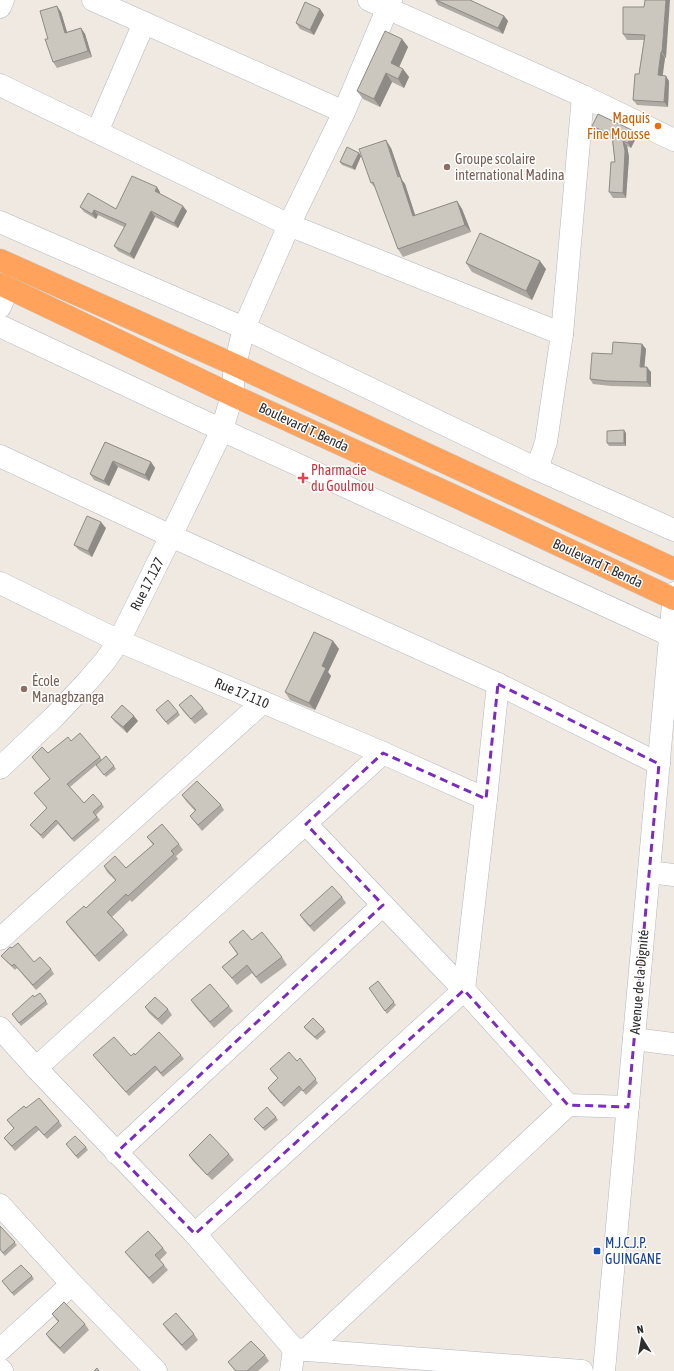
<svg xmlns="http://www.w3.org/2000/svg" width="674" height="1371" viewBox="0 0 674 1371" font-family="'Asap Condensed',sans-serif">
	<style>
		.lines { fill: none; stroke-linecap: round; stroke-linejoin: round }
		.minor-casing { stroke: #b4b7c1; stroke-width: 23 }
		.highway-casing { stroke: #c9c9c9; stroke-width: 23 }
		.minor { stroke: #fff; stroke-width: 22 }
		.highway { stroke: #ffa35c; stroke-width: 22 }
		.wall { fill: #afaba4 }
		.shaded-wall { fill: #8e8b86 }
		.building { fill: #cbc7bf; stroke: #8e8b86 }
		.marked { fill: none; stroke: #7b2cbf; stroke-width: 3; stroke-dasharray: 8 5; stroke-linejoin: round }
		.food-dot { fill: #e8710a; stroke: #fff; stroke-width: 1.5 }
		.education-dot { fill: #8d6e63; stroke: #fff; stroke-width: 1.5 }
		.health-dot { fill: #e0444e; stroke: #fff; stroke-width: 1.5 }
		.transit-dot { fill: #1a4fb4; stroke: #fff; stroke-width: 1.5 }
		.labels { text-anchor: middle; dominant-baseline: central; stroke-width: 3; stroke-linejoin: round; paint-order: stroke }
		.food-label { font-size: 14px; fill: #c56008; stroke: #fff; text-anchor: end }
		.education-label { font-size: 14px; fill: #785e54; stroke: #fff; text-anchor: start }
		.street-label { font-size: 14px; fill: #2e2e2e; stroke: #fff }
		.health-label { font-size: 14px; fill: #be3a42; stroke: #fff; text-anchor: start }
		.transit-label { font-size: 14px; fill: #164399; stroke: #fff; text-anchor: start }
	</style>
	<rect width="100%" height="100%" fill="#efe9e1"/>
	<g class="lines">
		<g class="minor-casing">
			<g id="minor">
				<polyline points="93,0 344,112"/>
				<polyline points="369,0 583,96 674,140"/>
				<polyline points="0,7 3,0"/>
				<polyline points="0,85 289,225 562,334"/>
				<polyline points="97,132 144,23"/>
				<polyline points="0,222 244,328 537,469 674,530"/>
				<polyline points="0,307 8,288"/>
				<polyline points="0,326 222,430 674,637"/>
				<polyline points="0,456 171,536 498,684 659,764"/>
				<polyline points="537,469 546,442 562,334 583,96"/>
				<polyline points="0,583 119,641 383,753 486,799"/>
				<polyline points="0,768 54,717 87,682 105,661 119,641 171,536 222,430 232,395 235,365 244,328 289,225 344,112 391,0"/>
				<polyline points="306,824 464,990 568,1105"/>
				<polyline points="649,872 674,875"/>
				<polyline points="0,939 263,702"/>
				<polyline points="0,1028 36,1068 195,1234 294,1349 582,1371"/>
				<polyline points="634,1039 674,1044"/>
				<polyline points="36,1068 383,753"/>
				<polyline points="116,1153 383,905"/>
				<polyline points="0,1205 72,1284 156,1371"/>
				<polyline points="195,1234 464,990 486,799 498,684"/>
				<polyline points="0,1350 72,1284"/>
				<polyline points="306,1350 568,1105 628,1107"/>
				<polyline points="0,1369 2,1371"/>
				<polyline points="291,1371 294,1349"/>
				<polyline points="604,1371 674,593"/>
			</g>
		</g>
		<g class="highway-casing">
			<g id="highway">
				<polyline points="0,260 235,365 674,569"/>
				<polyline points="0,284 232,395 450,494 674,599"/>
			</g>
		</g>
		<use href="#minor" class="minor"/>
		<use href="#highway" class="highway"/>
	</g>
	<g class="wall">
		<polygon points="435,0 470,0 504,16 508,21 503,34 438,5"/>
		<polygon points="644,7 666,58 665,58 662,75 669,81 668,107 637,105 633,100 639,74 644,40 627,40 623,34"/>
		<polygon points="320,9 324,15 314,35 300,29 296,23"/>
		<polygon points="61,12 67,32 81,28 85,34 92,57 57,68 53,62"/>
		<polygon points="402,39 408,47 399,67 403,69 409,77 404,88 392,82 380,107 363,99 357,91"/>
		<polygon points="592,126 637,136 631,148 627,146 629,157 626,198 613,198 609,192 615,162 612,139 596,132"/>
		<polygon points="391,148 402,180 405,184 415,215 457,201 462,209 471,232 403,257 398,249 376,189 371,183"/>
		<polygon points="359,153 361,156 355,170 342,165 340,162"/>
		<polygon points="160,192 160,194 187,211 178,228 155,217 134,259 118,251 114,246 124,227 98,215 96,219 84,212 80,207 116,209"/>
		<polygon points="466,263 546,269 532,300 472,272"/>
		<polygon points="642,344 646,349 644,367 651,372 651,387 611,386 593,384 590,379 612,354"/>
		<polygon points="626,433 626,446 609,446 607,443"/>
		<polygon points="105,442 151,462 155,468 149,481 118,467 109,486 94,480 90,474"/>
		<polygon points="106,528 92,557 79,550 74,545"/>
		<polygon points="333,641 339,649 328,672 331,676 315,710 290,700 285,692"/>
		<polygon points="179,705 203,708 208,714 195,724 183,711"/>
		<polygon points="156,710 178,712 180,715 168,725"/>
		<polygon points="111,717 138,721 127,733 115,722"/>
		<polygon points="71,741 100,757 102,760 114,766 116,769 106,777 96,765 70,787 84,803 102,804 104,807 96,815 100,820 74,842 58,824 43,839 33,828 30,825 47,808 34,793 50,779 32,757 48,753"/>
		<polygon points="182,795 221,805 224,810 202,831 190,816 195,811 186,801"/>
		<polygon points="147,837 179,844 183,850 176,856 178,859 132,902 130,900 112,917 124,930 128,935 99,962 70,928 66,922 86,908 116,881 107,872 104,866 126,868 153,845"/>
		<polygon points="342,897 346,903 314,932 304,921 300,915"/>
		<polygon points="252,940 282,957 287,965 261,984 252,973 237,985 228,974 222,967 237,954 229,942"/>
		<polygon points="12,948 34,962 51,969 54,974 36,990 17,968 15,970 1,956"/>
		<polygon points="378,981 396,1005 387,1014 369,988"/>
		<polygon points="40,993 48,1004 21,1026 12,1014"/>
		<polygon points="191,1000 229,1006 233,1011 214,1028 195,1006"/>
		<polygon points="145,1007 168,1009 172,1015 162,1025 149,1013"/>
		<polygon points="304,1027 324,1029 326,1032 317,1040 306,1030"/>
		<polygon points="93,1055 131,1056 135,1055 181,1055 184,1059 163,1077 157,1070 129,1096"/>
		<polygon points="300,1058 318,1083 306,1095 302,1090 284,1107 270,1092 268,1088 278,1078 273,1073 270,1069 297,1061"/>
		<polygon points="26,1108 59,1121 62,1126 47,1139 39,1130 15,1151 8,1143 4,1138 14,1129 7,1120"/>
		<polygon points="276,1117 278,1120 265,1131 254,1119"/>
		<polygon points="66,1144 86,1147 88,1150 78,1159"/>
		<polygon points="229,1154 234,1160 212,1180 193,1161 189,1155"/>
		<polygon points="0,1226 17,1245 5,1256 0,1250"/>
		<polygon points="163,1248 167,1253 160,1260 168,1270 153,1284 129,1257 125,1252"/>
		<polygon points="32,1276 34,1279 14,1296 2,1281"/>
		<polygon points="52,1314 85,1324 89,1330 64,1354 50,1340 46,1334 58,1322"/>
		<polygon points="163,1324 194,1334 198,1340 186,1351 167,1330"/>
		<polygon points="265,1355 269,1361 258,1371 235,1371 228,1362"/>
	</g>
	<g class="shaded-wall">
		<polygon points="666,0 670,0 666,58 662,52"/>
		<polygon points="57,6 61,12 69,39 65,33"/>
		<polygon points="320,9 324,15 314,35 310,30"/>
		<polygon points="504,16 508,21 503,34 498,28"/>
		<polygon points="81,28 85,34 92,57 88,51"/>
		<polygon points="402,39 408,47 397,72 391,63"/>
		<polygon points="661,52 665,58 662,81 658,75"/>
		<polygon points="403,69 409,77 404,88 398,79"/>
		<polygon points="386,73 392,82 380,107 374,99"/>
		<polygon points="666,76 669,81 668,107 664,102"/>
		<polygon points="634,131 637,136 631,148 628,143"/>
		<polygon points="386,140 391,148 402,180 405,184 418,224 413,216"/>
		<polygon points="623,141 627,146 629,157 626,198 623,193"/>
		<polygon points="359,153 361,156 355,170 352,167"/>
		<polygon points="157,187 160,192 158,197 155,191"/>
		<polygon points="457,201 462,209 471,232 465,225"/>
		<polygon points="183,206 187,211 178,228 174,223"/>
		<polygon points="94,210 98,215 96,219 92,214"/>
		<polygon points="151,211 155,217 134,259 130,254"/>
		<polygon points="540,261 546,269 532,300 526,291"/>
		<polygon points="642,344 646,349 644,372 640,367"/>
		<polygon points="647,367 651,372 651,387 647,382"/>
		<polygon points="624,430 626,433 626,446 624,443"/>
		<polygon points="113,461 118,467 109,486 104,481"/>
		<polygon points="151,462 155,468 149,481 145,475"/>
		<polygon points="101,522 106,528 92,557 88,551"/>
		<polygon points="333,641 339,649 328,672 331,676 315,710 309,703 322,666"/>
		<polygon points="134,716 138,721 127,733 123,727"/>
	</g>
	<g class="building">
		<polygon points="436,0 470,0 504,16 498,28"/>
		<polygon points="645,0 666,0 662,52 661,52 658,75 666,76 664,102 633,100 635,74 639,74 645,35 623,34 623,7 644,7"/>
		<polygon points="305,2 320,9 310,30 296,23"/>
		<polygon points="57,6 65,33 81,28 88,51 53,62 45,39 48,39 40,11"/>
		<polygon points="385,31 402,39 391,63 403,69 398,79 386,73 374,99 357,91"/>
		<polygon points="598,114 634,131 628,143 623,141 625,151 623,193 609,192 611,162 615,162 612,135 592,126"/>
		<polygon points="386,140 398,177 400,176 413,216 457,201 465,225 398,249 373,182 371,183 359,149"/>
		<polygon points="347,147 359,153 352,167 340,162"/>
		<polygon points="132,176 157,187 155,191 183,206 174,223 151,211 130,254 114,246 126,224 94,210 92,214 80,207 88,193 116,209"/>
		<polygon points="480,233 540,261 526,291 466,263"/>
		<polygon points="613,342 642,344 640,367 647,367 647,382 607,381 590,379 592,353 612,354"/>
		<polygon points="624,430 624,443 607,443 607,431"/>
		<polygon points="105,442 151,462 145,475 113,461 104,481 90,474"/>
		<polygon points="87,516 101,522 88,551 74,545"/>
		<polygon points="314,632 333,641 322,666 326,668 309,703 285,692"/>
		<polygon points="191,695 203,708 191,719 179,705"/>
		<polygon points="168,700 178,712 166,722 156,710"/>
		<polygon points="122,705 134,716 123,727 111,717"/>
		<polygon points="80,733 100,757 67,784 84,803 93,794 102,804 93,812 97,817 72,839 56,820 41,835 30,825 47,808 34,793 50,779 32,757 42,747 48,753 68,737 71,741"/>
		<polygon points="106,756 114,766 104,775 96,765"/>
		<polygon points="197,781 221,805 198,825 190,816 196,810 182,795"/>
		<polygon points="162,824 179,844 171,851 174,854 128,896 126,894 107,912 124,930 95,956 66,922 84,906 86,908 116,880 104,866 115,856 126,868 154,844 147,837"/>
		<polygon points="332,886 342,897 310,926 300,915"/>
		<polygon points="243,930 252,940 262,932 282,957 256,977 247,965 232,978 222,967 238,954 229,942"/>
		<polygon points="18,943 34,962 40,957 51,969 33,985 14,964 12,966 1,956 10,947 12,948"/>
		<polygon points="378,981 394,1002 385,1011 369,988"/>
		<polygon points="210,984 229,1006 210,1022 191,1000"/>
		<polygon points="40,993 46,1001 19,1023 12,1014 33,995 34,997"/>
		<polygon points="155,997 168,1009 158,1019 145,1007"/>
		<polygon points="313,1018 324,1029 315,1037 304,1027"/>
		<polygon points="159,1032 181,1055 161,1073 155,1066 126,1092 93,1055 114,1037 131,1056 134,1053 135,1055"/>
		<polygon points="289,1052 297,1061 300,1058 316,1079 303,1091 299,1086 281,1103 268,1088 278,1078 270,1069"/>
		<polygon points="39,1098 59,1121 44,1135 36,1126 12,1146 4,1138 14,1128 7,1120 24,1106 26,1108"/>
		<polygon points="267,1107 276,1117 263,1128 254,1119"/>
		<polygon points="210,1134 229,1154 207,1175 189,1155"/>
		<polygon points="75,1136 86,1147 76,1156 66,1144"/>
		<polygon points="0,1226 15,1242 3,1253 0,1249"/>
		<polygon points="148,1231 163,1248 155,1255 164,1265 149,1278 125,1252"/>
		<polygon points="21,1265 32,1276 12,1293 2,1281"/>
		<polygon points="64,1302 85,1324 60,1348 46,1334 59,1321 52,1314"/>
		<polygon points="176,1313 194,1334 182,1345 163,1324"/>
		<polygon points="251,1341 265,1355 247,1371 236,1371 228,1362"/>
		<polygon points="97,1368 99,1371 94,1371"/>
	</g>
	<path class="marked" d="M 498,684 L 659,764 L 628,1107 L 568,1105 L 464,990 L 195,1234 L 116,1153 L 383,905 L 306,824 L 383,753 L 486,799 Z"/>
	<circle class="food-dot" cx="658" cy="126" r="4"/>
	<g class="education-dot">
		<circle cx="447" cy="167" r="4"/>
		<circle cx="24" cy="689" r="4"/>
	</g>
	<path class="health-dot" d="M301 472h4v4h4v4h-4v4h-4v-4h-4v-4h4z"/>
	<rect class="transit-dot" x="593" y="1247" width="8" height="8" rx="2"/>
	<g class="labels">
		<g class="food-label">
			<text x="650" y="118">Maquis<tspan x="650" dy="16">Fine Mousse</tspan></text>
		</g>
		<g class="education-label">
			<text x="455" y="159">Groupe scolaire<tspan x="455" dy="16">international Madina</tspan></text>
			<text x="32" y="681">École<tspan x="32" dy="16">Managbzanga</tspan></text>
		</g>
		<g class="street-label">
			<text transform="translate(304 427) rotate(25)">Boulevard T. Benda</text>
			<text transform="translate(598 563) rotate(25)">Boulevard T. Benda</text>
			<text transform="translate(147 584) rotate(-63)">Rue 17.127</text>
			<text transform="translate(242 693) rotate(23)">Rue 17.110</text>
			<text transform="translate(639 982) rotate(-85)">Avenue de la Dignité</text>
		</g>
		<g class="health-label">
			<text x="311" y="470">Pharmacie<tspan x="311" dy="16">du Goulmou</tspan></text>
		</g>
		<g class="transit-label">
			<text x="605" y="1243">M.J.C.J.P.<tspan x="605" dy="16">GUINGANE</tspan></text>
		</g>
	</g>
	<g transform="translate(642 1339) rotate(349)" stroke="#ffffff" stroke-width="3" paint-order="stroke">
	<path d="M0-3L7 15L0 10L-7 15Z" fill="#2e2e2e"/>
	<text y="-6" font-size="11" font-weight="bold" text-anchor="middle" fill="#2e2e2e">N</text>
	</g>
</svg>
